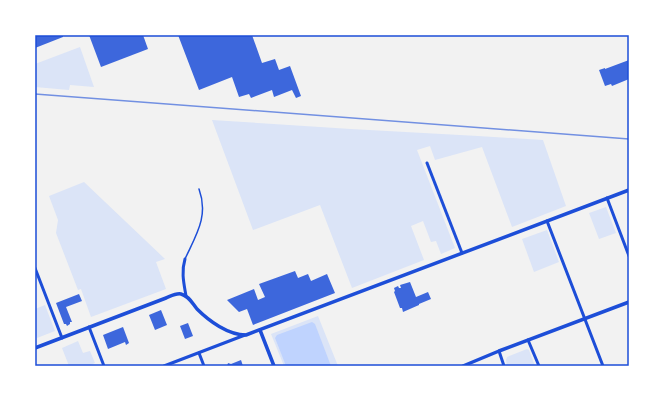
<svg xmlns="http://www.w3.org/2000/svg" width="664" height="401" viewBox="0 0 664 401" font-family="Merriweather,serif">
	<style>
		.green { fill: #dbe4f7 }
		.water { fill: #bfd3fe }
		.building { fill: #3d67dc }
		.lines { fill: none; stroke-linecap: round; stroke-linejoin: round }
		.service { stroke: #1d4ed8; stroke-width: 1.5 }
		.minor { stroke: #1d4ed8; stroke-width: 3 }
		.tertiary { stroke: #1d4ed8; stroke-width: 3.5 }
		.rail { stroke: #7290e2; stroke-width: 1.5 }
		.neatline { fill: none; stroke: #1d4ed8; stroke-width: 1.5 }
	</style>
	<rect width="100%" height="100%" fill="#f2f2f2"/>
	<g class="green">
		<polygon points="80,47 94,87 70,85 69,90 35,87 35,64"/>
		<polygon points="212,120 351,129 478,136 543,140 566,206 512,227 482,147 435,160 430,146 417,150 455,248 441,254 436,241 431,242 423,221 411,226 424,260 352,288 320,205 253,230"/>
		<polygon points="84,182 165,259 156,262 166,289 91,317 81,289 78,290 56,233 58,220 49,196"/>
		<polygon points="606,207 616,233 599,239 589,213"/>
		<polygon points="547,230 559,262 534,272 522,239"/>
		<polygon points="45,305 55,331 37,338 35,332 35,309"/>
		<polygon points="318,316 338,366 284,366 271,334"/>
		<polygon points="78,341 83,353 90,351 95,363 88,366 69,366 62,348"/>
		<polygon points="527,349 529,350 535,366 507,366 506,360 507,357"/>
	</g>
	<polygon class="water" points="312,322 315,324 331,366 286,366 275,338 277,335"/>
	<g class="building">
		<polygon points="35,35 63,35 63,37 35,48"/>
		<polygon points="89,35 143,35 148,49 101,67"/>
		<polygon points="178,35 252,35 262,63 275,59 279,70 290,66 301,96 296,98 292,90 274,97 272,90 251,98 249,94 239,97 232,77 199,90"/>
		<polygon points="629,60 629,79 612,86 611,84 605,86 599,70 605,68 605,69"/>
		<polygon points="295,271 298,278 308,274 311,281 327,274 335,293 253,325 247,309 239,312 227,300 254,289 258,300 265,297 259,284"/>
		<polygon points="410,282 416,297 428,292 431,299 419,304 419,305 403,312 402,308 400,308 394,292 395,291 394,288 398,286 399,288 401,288 400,285"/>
		<polygon points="79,294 82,301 66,307 72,322 70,322 70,324 67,326 66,324 64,324 56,303"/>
		<polygon points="161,310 167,325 155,330 149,315"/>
		<polygon points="188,323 193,336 185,339 180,326"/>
		<polygon points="123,327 129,343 126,345 125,342 108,349 103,335"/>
		<polygon points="241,360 243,366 227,366 228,363 231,364"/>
	</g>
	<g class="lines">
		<path class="service" d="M 185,259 C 196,235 209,216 199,189"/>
		<g class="minor">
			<polyline points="427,163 462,253"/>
			<polyline points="607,198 629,256"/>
			<polyline points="547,221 603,366"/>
			<path d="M 185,259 C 181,272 184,284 186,296"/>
			<polyline points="35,268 62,338"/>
			<polyline points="89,327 104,366"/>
			<polyline points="528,340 539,366"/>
			<polyline points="499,351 504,366"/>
			<polyline points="199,353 204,366"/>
			<polyline points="164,366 245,335"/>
		</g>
		<g class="tertiary">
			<polyline points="260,330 274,366"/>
			<path d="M 35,348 L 166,298 C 171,296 176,293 181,294 C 189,296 192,303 197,309 C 209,321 228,335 246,335 L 629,190"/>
			<polyline points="463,366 499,351 629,302"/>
		</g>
		<polyline class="rail" points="35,94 629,139"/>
	</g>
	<rect width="664" height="401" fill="none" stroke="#ffffff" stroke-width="72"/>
	<rect x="36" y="36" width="592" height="329" class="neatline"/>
</svg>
